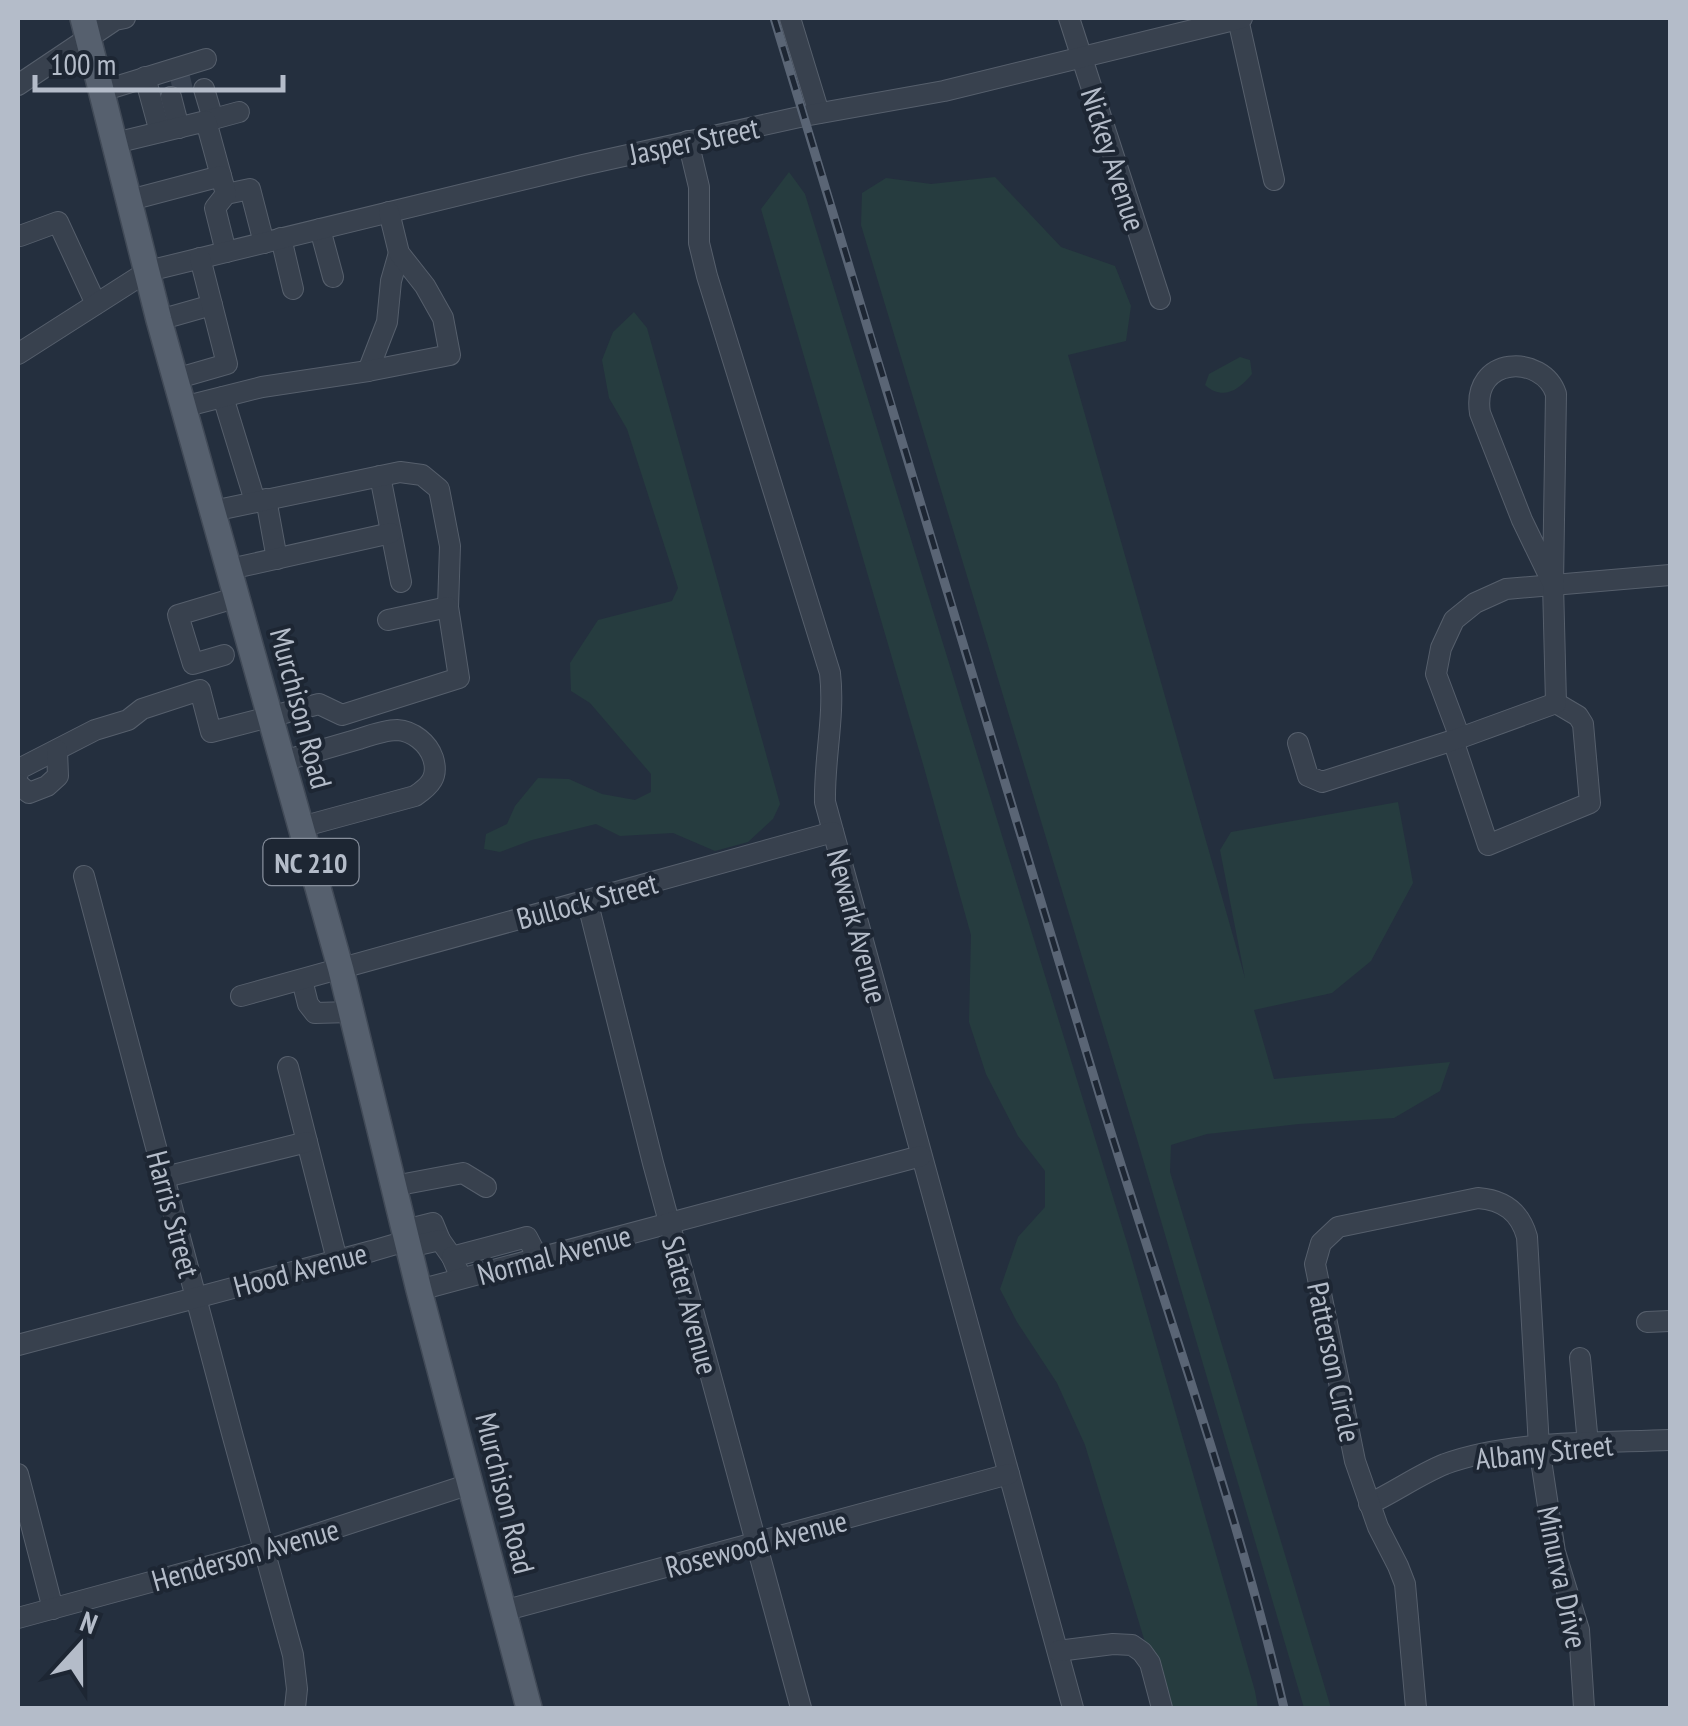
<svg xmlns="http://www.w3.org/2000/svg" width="1688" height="1726" viewBox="0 0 1688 1726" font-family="'PT Sans Narrow',sans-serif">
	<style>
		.green { fill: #263c3f }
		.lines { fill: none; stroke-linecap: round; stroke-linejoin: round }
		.minor-tunnel { stroke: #3a4453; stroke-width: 20; stroke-dasharray: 20 10; stroke-linecap: butt }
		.minor-casing { stroke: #565f6c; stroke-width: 22 }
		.major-casing { stroke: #414a57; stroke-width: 28 }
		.minor { stroke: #38414e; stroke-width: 20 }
		.major { stroke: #56606e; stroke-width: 25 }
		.rail-casing { stroke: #5a6575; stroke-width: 9 }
		.rail { stroke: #1d2633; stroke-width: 5; stroke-dasharray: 15; stroke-linecap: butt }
		.labels { text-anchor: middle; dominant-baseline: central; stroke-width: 8; stroke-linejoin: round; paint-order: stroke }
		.shield { fill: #1d2633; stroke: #878f9c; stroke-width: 2.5 }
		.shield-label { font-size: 28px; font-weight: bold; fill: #b4bcc9 }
		.street-label { font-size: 30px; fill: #b4bcc9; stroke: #1d2633 }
	</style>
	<rect width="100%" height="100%" fill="#242f3e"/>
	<g class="green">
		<polygon points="789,172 805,194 1128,1246 1255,1691 1258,1708 1165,1708 1085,1445 1057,1383 1017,1322 1000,1289 1018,1237 1045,1207 1045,1171 1018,1136 986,1074 969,1022 971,935 923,764 761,209"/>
		<polygon points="995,177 1061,247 1115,266 1131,306 1126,341 1068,355 1245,978 1220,850 1231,832 1398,802 1413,883 1371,961 1332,993 1254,1010 1274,1079 1450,1062 1440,1091 1394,1118 1299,1124 1207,1134 1171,1145 1170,1172 1331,1708 1304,1708 1137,1139 861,225 862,193 886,178 931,184"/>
		<polygon points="634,312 647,328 780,804 773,819 748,842 715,851 673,833 620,836 596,824 532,840 500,852 484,849 486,834 507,824 515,806 538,778 569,779 602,794 635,800 651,792 651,774 590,703 571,691 570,663 598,620 672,601 678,588 627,429 609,398 602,360 613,332"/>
		<path d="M 1240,357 L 1250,360 L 1252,374 C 1239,390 1223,401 1205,385 L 1209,374 Z"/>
	</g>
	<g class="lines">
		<polyline class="minor-tunnel" points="179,73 184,94"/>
		<g class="minor-casing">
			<g id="minor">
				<polyline points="790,18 819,113"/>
				<polyline points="1069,18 1160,299"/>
				<polyline points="1238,19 1274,180"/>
				<polyline points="145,77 160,132"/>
				<polyline points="18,85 115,20 125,18"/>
				<polyline points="204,89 213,119"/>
				<polyline points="102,91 206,59"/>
				<polyline points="171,97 179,128"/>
				<polyline points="206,121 239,112"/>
				<path d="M 688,141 L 699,187 L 699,243 L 707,276 L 830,673 C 835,717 824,758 825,802 L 1073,1708"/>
				<polyline points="115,143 206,121 221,176"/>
				<polyline points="226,194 250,189 264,243"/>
				<polyline points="130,200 221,176 226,194 215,208 226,252"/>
				<polyline points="320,229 333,277"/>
				<polyline points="20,236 58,222 96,304"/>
				<polyline points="281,238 293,289"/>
				<polyline points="159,320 212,305"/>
				<polyline points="18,354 148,271 583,165 804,116 944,91 1242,18"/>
				<polyline points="368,371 387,322 391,281 399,253"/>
				<polyline points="175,379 227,364 200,258"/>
				<polyline points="223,397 255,501"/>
				<polyline points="183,407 262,387 368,371 450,355 443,318 425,286 399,253 389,212"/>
				<polyline points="380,476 401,582"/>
				<polyline points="266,499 277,559"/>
				<polyline points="213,511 400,472 422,475 439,489 450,546 448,607"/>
				<polyline points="230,569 391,533"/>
				<polyline points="224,655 193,664 178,615 238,597"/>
				<polyline points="1460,738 1436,674 1441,648 1454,620 1475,603 1506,589 1670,575"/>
				<polyline points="1453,740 1488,845 1590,803 1583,724 1578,716 1556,703"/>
				<path d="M 1298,743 L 1308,776 L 1322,782 L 1460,738 L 1556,703 L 1553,584 L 1556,394 C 1543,354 1471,355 1480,413 L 1522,520 L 1553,584"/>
				<path d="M 283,761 C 308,754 334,746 359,739 C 371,735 385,730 397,730 C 413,731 428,743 433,758 C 439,777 430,786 415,796 L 301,827"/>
				<polyline points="18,773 21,768 95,730 128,720 142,709 200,690 211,732 319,704 342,715 459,678 448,607 388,620"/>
				<polyline points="18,784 29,793 47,786 58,776 57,750"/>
				<polyline points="84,876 233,1437 293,1655 297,1689 295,1708"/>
				<polyline points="587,900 653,1163 801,1708"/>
				<polyline points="302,980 308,1004 315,1013 351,1012"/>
				<polyline points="241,996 833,832"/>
				<polyline points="288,1067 337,1260"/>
				<polyline points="165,1177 307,1142"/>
				<polyline points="394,1186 463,1173 486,1187"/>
				<polyline points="405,1230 433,1223 440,1240"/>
				<polyline points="409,1247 440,1240 452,1257"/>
				<polyline points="461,1278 452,1257 527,1237 538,1258"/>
				<polyline points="419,1290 921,1156"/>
				<polyline points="1647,1322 1670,1321"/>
				<polyline points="18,1345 372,1251 396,1244 407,1237"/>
				<polyline points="1580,1358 1588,1444"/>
				<polyline points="18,1474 53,1609"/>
				<path d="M 1369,1504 C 1395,1492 1418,1475 1445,1464 C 1511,1440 1600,1443 1670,1440"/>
				<polyline points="503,1611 1009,1474"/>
				<polyline points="18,1618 265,1551 470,1484"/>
				<polyline points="1058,1651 1113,1644 1132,1645 1142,1652 1150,1663 1162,1708"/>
				<path d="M 1416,1708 L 1405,1584 L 1398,1566 L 1378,1527 L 1355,1461 L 1315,1264 L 1321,1243 L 1338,1227 L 1478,1198 C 1504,1200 1520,1212 1527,1237 L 1539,1447 L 1555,1552 L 1579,1630 L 1584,1708"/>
			</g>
		</g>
		<g class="major-casing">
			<polyline id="major" points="83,18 159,320 341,970 419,1290 529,1708"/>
		</g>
		<use href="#minor" class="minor"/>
		<use href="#major" class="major"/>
		<g class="rail-casing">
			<path id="rail" d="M 774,18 C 884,377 991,737 1100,1097 C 1162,1300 1235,1501 1284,1708"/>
		</g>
		<use href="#rail" class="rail"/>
	</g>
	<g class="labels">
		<rect class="shield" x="263.5" y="839" width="95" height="46" rx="8"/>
		<g class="shield-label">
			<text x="311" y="862">NC 210</text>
		</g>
		<g class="street-label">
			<text transform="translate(694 140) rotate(-12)">Jasper Street</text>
			<text transform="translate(1114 159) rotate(72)">Nickey Avenue</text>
			<text transform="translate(302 708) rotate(75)">Murchison Road</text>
			<text transform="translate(587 900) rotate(-15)">Bullock Street</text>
			<text transform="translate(858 926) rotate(75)">Newark Avenue</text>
			<text transform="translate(174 1214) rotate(75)">Harris Street</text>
			<text transform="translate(554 1254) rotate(-15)">Normal Avenue</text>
			<text transform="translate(300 1269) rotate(-15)">Hood Avenue</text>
			<text transform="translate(691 1305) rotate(75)">Slater Avenue</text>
			<text transform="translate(1335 1362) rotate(78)">Patterson Circle</text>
			<text transform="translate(1544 1451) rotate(-6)">Albany Street</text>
			<text transform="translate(506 1493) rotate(76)">Murchison Road</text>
			<text transform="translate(756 1543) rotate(-15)">Rosewood Avenue</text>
			<text transform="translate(245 1554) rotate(-16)">Henderson Avenue</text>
			<text transform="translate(1563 1577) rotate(78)">Minurva Drive</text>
		</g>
	</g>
	<rect width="1688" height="1726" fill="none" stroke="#b4bcc9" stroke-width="40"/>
	<g transform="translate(80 1646) rotate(21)" stroke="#1d2633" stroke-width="8" paint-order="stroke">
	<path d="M0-8L18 38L0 25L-18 38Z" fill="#b4bcc9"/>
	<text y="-15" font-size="28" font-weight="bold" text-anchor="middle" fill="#b4bcc9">N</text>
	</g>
	<path d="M35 75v15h248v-15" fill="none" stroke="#b4bcc9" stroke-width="5"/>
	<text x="50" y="75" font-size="30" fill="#b4bcc9" stroke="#1d2633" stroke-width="8" paint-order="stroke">100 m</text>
</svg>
